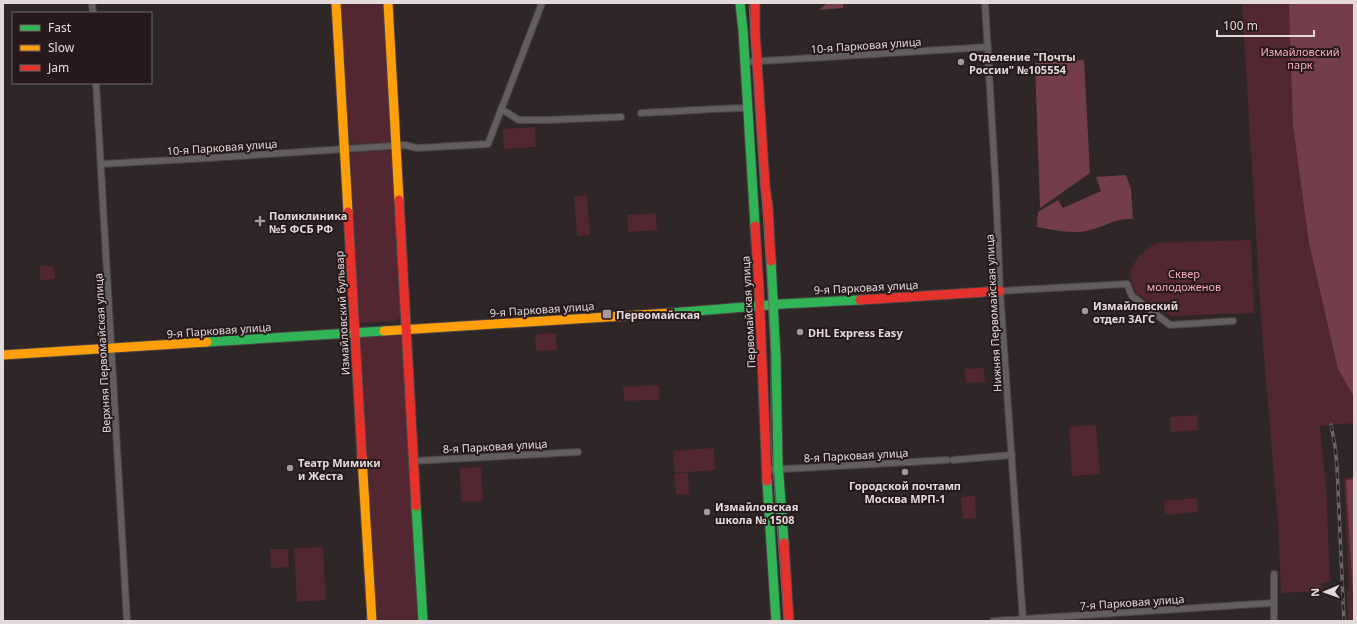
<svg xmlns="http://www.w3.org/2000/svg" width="1357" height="624" viewBox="0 0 1357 624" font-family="'Noto Sans',sans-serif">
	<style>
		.green { fill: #522731 }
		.forest { fill: #733e4a }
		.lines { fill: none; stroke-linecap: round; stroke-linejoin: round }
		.street-casing { stroke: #4b4344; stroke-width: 8 }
		.fast-casing { stroke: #4b4344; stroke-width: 11 }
		.slow-casing { stroke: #4b4344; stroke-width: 11 }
		.jam-casing { stroke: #4b4344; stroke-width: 11 }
		.street { stroke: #645d5e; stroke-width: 6 }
		.fast { stroke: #30b455; stroke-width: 9 }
		.slow { stroke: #ff9f0a; stroke-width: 9 }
		.jam { stroke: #e5322d; stroke-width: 9 }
		.tram { stroke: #6a6566; stroke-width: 1 }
		.rail-casing { stroke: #6a6566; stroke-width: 3.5 }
		.rail { stroke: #27191b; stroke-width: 2; stroke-dasharray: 6; stroke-linecap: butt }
		.poi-dot { fill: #a49a9c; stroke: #27191b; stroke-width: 1.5 }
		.labels { text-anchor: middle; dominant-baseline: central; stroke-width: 4; stroke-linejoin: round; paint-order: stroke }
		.street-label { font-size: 11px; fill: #e4d9db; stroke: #27191b }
		.park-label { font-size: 11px; fill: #f8acba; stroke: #27191b }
		.poi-label { font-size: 11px; font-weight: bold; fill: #e4d9db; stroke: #27191b; text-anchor: start }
	</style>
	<rect width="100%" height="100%" fill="#2e2627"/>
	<g class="green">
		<polygon points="341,3 384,3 392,139 389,142 353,144 349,142 348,138"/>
		<polygon points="1242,3 1354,3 1354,423 1320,426 1326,486 1330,582 1322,583 1322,591 1281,593 1278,523 1262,333"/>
		<polygon points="535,127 536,147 504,149 503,129"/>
		<polygon points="387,150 390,151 392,155 401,316 399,319 396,321 361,323 359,321 349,155 352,153"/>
		<polygon points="587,195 590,235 577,236 574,196"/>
		<polygon points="656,213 657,230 628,232 627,215"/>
		<polygon points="1251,240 1254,313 1171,316 1137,294 1132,286 1130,270 1139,256 1155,243"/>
		<polygon points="40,266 54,266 55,279 40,280"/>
		<polygon points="556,333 557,350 536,351 535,334"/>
		<polygon points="397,335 402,338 419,621 375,621 359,338 363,337"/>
		<polygon points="984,368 985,382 966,383 965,369"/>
		<polygon points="659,385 659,400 624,401 623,387"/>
		<polygon points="1197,415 1198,430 1171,432 1170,417"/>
		<polygon points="1096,425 1100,474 1072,476 1069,427"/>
		<polygon points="714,448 715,470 675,473 673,451"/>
		<polygon points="481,467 483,501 461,502 460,468"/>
		<polygon points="688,473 689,494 676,495 674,474"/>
		<polygon points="1354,477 1354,621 1348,621 1347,591 1349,588 1344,478"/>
		<polygon points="975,496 976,518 963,519 961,497"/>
		<polygon points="1197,498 1198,512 1165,515 1164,501"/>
		<polygon points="323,547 326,600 297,602 294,548"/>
		<polygon points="270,549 288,549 289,567 271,568"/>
	</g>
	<g class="forest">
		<polygon points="827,3 843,3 843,8 819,10"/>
		<polygon points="1289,3 1354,3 1354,397 1338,369 1309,243 1293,125"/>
		<polygon points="1084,60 1090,173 1040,208 1035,63"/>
		<path d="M 1126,175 L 1131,189 L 1133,219 C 1114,218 1107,226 1090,230 C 1073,235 1055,230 1037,227 L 1038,212 L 1058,200 L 1063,208 L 1101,191 L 1096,177 Z"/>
		<polygon points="1354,479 1354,612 1346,480"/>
	</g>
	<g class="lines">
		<g class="street-casing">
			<g id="street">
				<polyline points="92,3 93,13"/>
				<polyline points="985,3 996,192 1000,291 1023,621"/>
				<polyline points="745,62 988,47"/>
				<polyline points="96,83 127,621"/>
				<polyline points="501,109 519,120 547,120 621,117"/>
				<path d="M 641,113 C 677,112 712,108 748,108"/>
				<polyline points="101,164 209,158 405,145 417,148 488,144 542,3"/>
				<polyline points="1000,291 1127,284 1132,296 1170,325 1233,321"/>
				<polyline points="953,460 1012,455"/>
				<polyline points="413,461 578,452"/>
				<polyline points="766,470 947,460"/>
				<polyline points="1274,574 1274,621"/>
				<polyline points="993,621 1273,603"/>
			</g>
		</g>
		<g class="fast-casing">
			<g id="fast">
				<polyline points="740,3 743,30 755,226"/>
				<polyline points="771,261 776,358 778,463 784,543"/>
				<polyline points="671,313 782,304 860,300"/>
				<polyline points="207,342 384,331"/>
				<polyline points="767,481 776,621"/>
				<polyline points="416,506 423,621"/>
			</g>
		</g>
		<g class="slow-casing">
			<g id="slow">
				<polyline points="336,3 348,212"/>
				<polyline points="388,3 399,200"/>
				<polyline points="384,331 671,313"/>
				<polyline points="3,355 207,342"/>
				<polyline points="362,457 372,621"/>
			</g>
		</g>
		<g class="jam-casing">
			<g id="jam">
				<polyline points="755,3 755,30 765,185 768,207 771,261"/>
				<polyline points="399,200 416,506"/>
				<polyline points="348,212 362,457"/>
				<polyline points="755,226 759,288 767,481"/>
				<polyline points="860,300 1000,291"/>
				<polyline points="784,543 789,621"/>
			</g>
		</g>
		<use href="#street" class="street"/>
		<use href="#fast" class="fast"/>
		<use href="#slow" class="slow"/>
		<use href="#jam" class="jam"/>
		<polyline class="tram" points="749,3 768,287 771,351 771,440 784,621"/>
		<g class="rail-casing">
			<polyline id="rail" points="1331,425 1335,446 1337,467 1344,621"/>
		</g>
		<use href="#rail" class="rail"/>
	</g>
	<g class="poi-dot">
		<circle cx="961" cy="62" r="4"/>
		<path d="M258 215h4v4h4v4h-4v4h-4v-4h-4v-4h4z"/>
		<circle cx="1085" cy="311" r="4"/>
		<rect x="602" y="309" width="10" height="10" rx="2"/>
		<circle cx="800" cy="332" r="4"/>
		<circle cx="290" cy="468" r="4"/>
		<circle cx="905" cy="472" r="4"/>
		<circle cx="707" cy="512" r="4"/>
	</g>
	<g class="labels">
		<g class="street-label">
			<text transform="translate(866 45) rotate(-4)">10-я Парковая улица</text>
			<text transform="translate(222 147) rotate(-4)">10-я Парковая улица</text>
			<text transform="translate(866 287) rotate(-3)">9-я Парковая улица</text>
			<text transform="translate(542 309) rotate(-4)">9-я Парковая улица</text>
			<text transform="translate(748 312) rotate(-93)">Первомайская улица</text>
			<text transform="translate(342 313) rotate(-93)">Измайловский бульвар</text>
			<text transform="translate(993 313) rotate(-93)">Нижняя Первомайская улица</text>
			<text transform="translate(219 330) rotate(-4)">9-я Парковая улица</text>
			<text transform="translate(102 353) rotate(-93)">Верхняя Первомайская улица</text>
			<text transform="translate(495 446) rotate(-3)">8-я Парковая улица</text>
			<text transform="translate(856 455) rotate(-3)">8-я Парковая улица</text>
			<text transform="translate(1132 602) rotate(-4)">7-я Парковая улица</text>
		</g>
		<g class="park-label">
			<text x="1300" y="51">Измайловский<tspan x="1300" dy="13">парк</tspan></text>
			<text x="1184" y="273">Сквер<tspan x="1184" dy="13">молодоженов</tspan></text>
		</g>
		<g class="poi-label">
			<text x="969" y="56">Отделение "Почты<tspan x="969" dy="13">России" №105554</tspan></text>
			<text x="269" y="215">Поликлиника<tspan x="269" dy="13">№5 ФСБ РФ</tspan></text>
			<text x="1093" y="305">Измайловский<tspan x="1093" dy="13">отдел ЗАГС</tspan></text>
			<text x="616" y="314">Первомайская</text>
			<text x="808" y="332">DHL Express Easy</text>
			<text x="298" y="462">Театр Мимики<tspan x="298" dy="13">и Жеста</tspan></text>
			<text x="905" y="485" text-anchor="middle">Городской почтамп<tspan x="905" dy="13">Москва МРП-1</tspan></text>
			<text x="715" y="506">Измайловская<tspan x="715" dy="13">школа № 1508</tspan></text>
		</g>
	</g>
	<rect width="1357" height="624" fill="none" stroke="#e4d9db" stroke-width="8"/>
	<rect x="12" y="12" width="140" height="72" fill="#27191b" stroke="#736668"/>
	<rect x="20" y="25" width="20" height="6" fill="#30b455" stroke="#736668"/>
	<text x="48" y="32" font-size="12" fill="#e4d9db">Fast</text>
	<rect x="20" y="45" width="20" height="6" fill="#ff9f0a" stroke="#736668"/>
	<text x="48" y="52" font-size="12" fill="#e4d9db">Slow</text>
	<rect x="20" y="65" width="20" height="6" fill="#e5322d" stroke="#736668"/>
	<text x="48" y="72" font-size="12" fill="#e4d9db">Jam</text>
	<g transform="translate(1325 592) rotate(268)" stroke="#27191b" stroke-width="3" paint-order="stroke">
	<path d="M0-3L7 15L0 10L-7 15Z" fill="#e4d9db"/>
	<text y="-6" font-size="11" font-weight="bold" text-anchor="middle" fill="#e4d9db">N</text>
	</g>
	<path d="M1217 30v6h97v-6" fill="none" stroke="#e4d9db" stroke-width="2"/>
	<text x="1223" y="30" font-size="12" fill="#e4d9db" stroke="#27191b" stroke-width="3" paint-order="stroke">100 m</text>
</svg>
